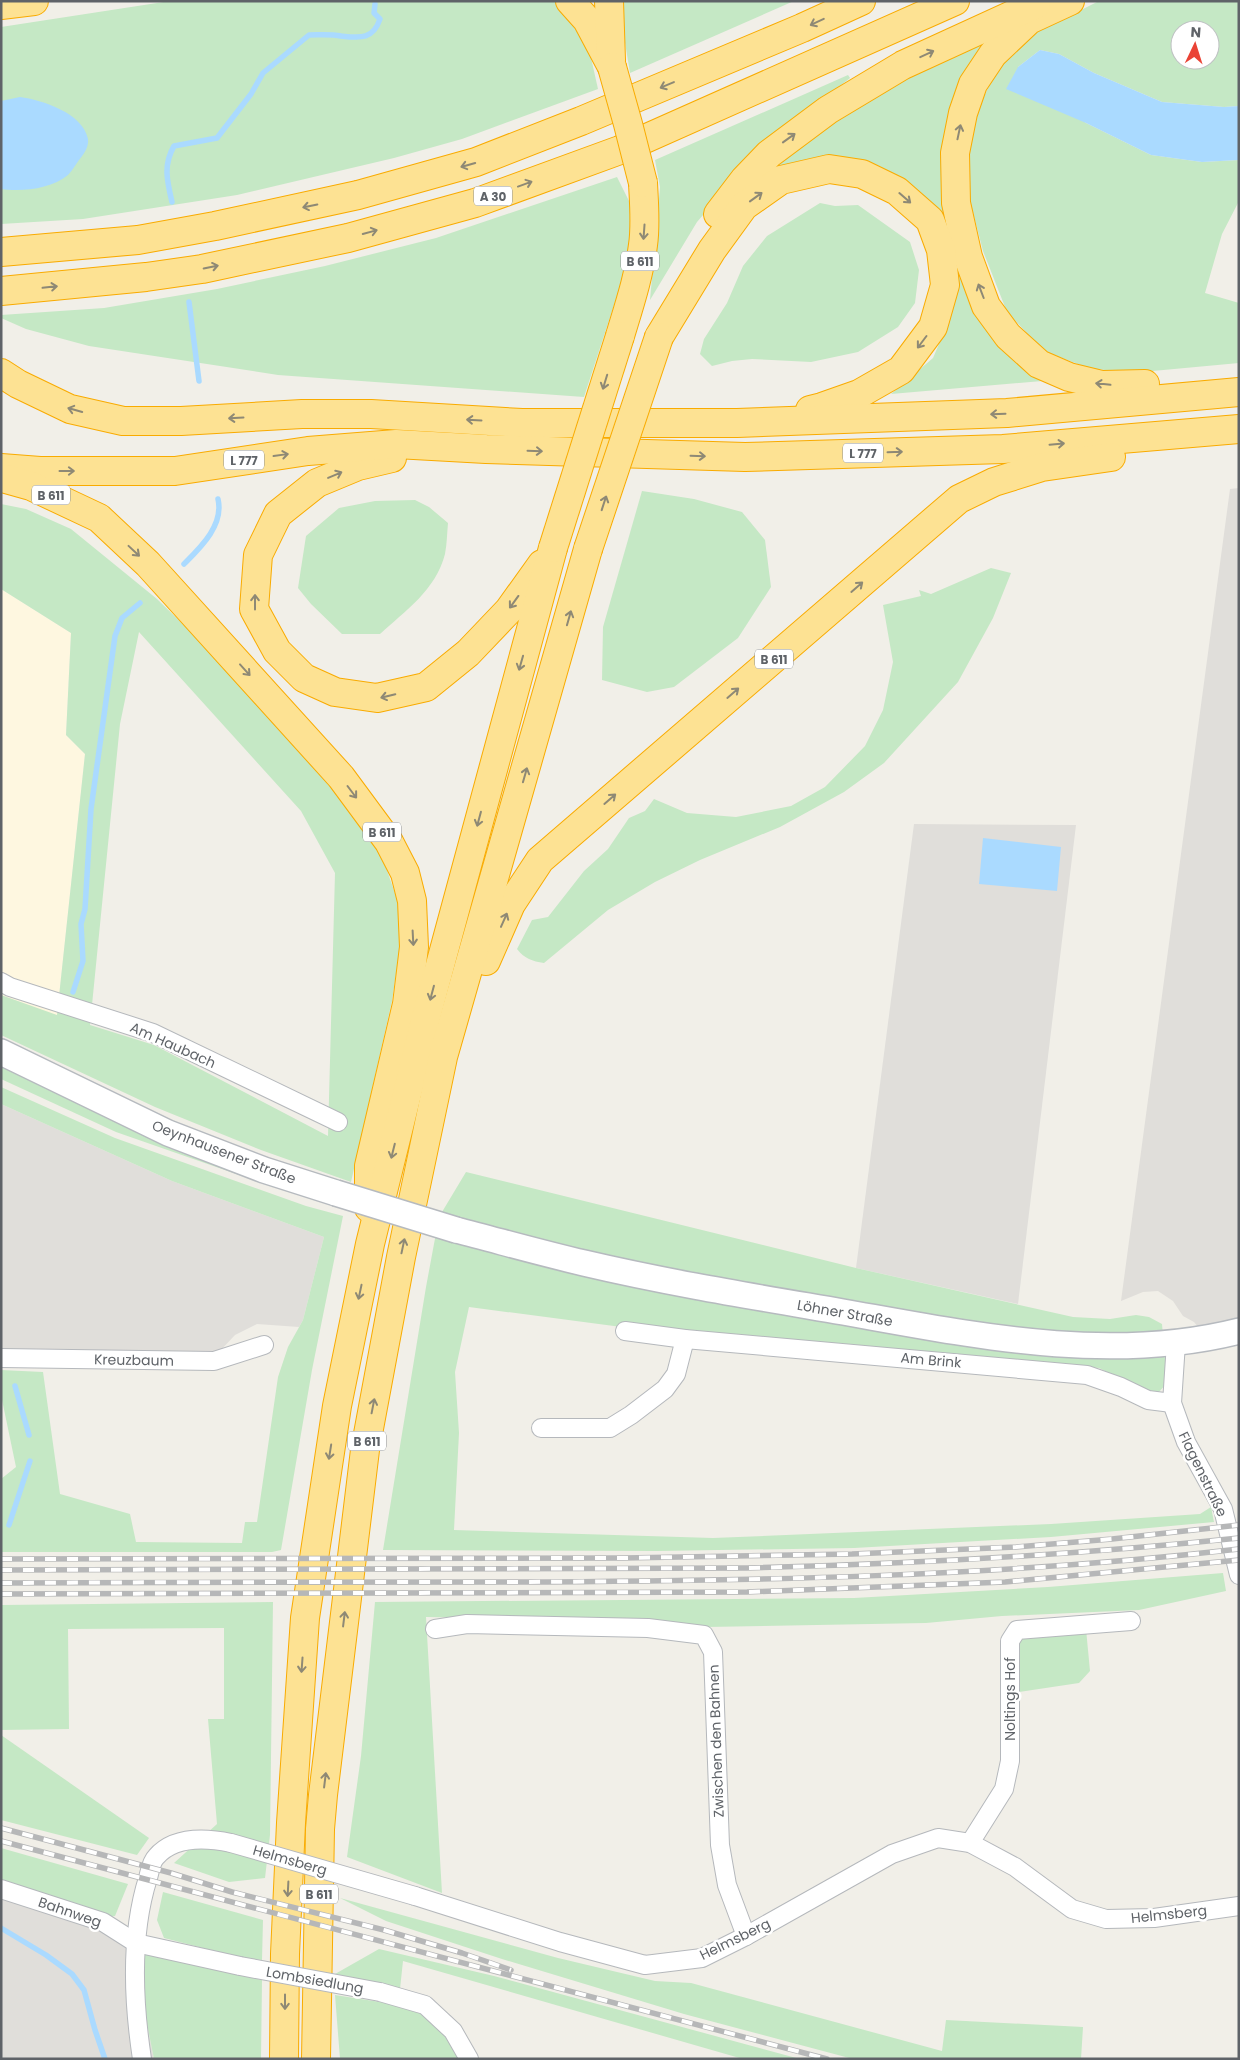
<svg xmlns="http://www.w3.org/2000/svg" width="1240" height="2060" viewBox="0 0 1240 2060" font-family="Poppins,sans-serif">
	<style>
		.commercial { fill: #fef7e0 }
		.industrial { fill: #e0deda }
		.green { fill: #c5e8c5; fill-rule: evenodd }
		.water { fill: #aadaff }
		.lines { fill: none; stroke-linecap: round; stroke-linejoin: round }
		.stream { stroke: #aadaff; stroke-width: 5.5 }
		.street-casing { stroke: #b5b8bc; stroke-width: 20 }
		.secondary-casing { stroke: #b6babf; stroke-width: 28 }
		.highway-casing { stroke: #f9ab00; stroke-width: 30 }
		.street { stroke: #fff; stroke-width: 18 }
		.secondary { stroke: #fff; stroke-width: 25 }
		.highway { stroke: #fde293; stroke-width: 28 }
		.rail-casing { stroke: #b6b7b8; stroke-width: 5.5 }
		.rail { stroke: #fff; stroke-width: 4; stroke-dasharray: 11; stroke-linecap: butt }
		.street-bridge-casing { stroke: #b5b8bc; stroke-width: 20; stroke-linecap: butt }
		.secondary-bridge-casing { stroke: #b6babf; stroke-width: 28; stroke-linecap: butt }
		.highway-bridge-casing { stroke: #f9ab00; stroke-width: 30; stroke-linecap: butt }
		.street-bridge { stroke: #fff; stroke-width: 18 }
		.secondary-bridge { stroke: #fff; stroke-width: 25 }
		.highway-bridge { stroke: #fde293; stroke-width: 28 }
		.oneway { stroke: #8e8975 }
		.labels { text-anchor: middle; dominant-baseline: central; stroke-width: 5; stroke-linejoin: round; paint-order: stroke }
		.shield { fill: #fff; stroke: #8f9295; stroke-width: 1 }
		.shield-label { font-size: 12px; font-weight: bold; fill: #5f6368 }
		.street-label { font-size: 14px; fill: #5f6368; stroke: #fff }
	</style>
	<rect width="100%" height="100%" fill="#f1efe8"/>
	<polygon class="commercial" points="1,589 71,633 66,735 85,754 57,1016 1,995"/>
	<g class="industrial">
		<polygon points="1239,488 1239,1325 1206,1336 1194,1322 1183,1316 1173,1301 1158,1291 1143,1292 1121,1301 1230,489"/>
		<polygon points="914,824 1076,825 1018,1304 856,1268"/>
		<polygon points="1,1104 172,1181 324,1237 303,1320 299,1327 257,1324 235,1335 219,1352 27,1352 1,1350"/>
		<polygon points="1,1883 106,1917 144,1954 145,2014 154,2059 1,2059"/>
	</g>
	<g class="green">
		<polygon points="170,1 559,1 585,31 598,89 462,139 394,158 237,195 83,219 1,224 1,27"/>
		<polygon points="623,1 794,1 630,73 620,12"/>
		<path d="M 1099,1 L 1239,1 L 1239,106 L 1224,107 L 1162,102 L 1094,73 L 1059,54 L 1040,50 L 1018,67 L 1086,123 L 1151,155 L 1202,162 L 1239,160 L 1239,201 L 1222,234 L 1205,293 L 1239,303 L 1239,363 L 1131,373 L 1088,368 L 1044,351 L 1007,312 L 983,251 L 970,201 L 964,163 L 972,121 L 993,78 L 1011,52 L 1025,38 ZM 1180,30 L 1210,30 L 1210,60 L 1180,60 Z"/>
		<polygon points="1017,18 966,82 958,250 1054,380 891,394 933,358 951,316 956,286 907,187 765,173 835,114"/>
		<polygon points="848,75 850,78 820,102 728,186 697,222 650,300 660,187 655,160"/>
		<polygon points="617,177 631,205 631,253 584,397 278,375 89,346 26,329 1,318 1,315 104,308 217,289 325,266 436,238"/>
		<polygon points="820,203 835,206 858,205 910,242 919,270 915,303 898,327 858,352 811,362 752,359 732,361 712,366 700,354 704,339 727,303 743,266 767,236"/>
		<polygon points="642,491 694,499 742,512 765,540 771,587 738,638 674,687 647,692 602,680 603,627"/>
		<path d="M 415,500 L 429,507 L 448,523 C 447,533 447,544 445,554 C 436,590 405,611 380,634 L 342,634 L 311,604 L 298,588 L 306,536 L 339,508 L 375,501 Z"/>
		<path d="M 1,504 L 26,509 L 71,529 L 157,599 L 196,637 L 327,778 L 382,856 L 397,899 L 401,939 L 392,1001 L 351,1182 L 261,1150 L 155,1107 L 1,1035 L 1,995 L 57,1015 L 85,754 L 66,735 L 71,633 L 1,589 ZM 139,632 L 301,811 L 335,873 L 328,1136 L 154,1045 L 90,1025 L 120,724 Z"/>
		<path d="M 991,568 L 1011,573 L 993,618 L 958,682 L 884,763 L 844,792 L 780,827 L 700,860 L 655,882 L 608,910 L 544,963 C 532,961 525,959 517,949 L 532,920 L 548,917 L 584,871 L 608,849 L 629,818 L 645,811 L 654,799 L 687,813 L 736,817 L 791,806 L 825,787 L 865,746 L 883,710 L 893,662 L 883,605 L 921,596 L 919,590 L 931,594 Z"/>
		<polygon points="1,1065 243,1173 242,1176 116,1132 1,1079"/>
		<polygon points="1,1087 115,1138 306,1206 343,1216 312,1370 281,1550 272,1552 1,1552 1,1479 16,1467 1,1395 1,1370 43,1372 60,1494 130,1514 136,1542 242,1543 245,1522 257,1522 278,1377 288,1347 303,1320 324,1237 172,1181 1,1104"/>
		<polygon points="466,1172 856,1268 1073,1317 1110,1319 1136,1315 1149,1317 1162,1324 1167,1383 1158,1393 1137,1387 1099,1368 629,1328 469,1307 455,1372 459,1433 454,1530 713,1538 1051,1524 1200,1514 1211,1507 1214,1522 1051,1537 854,1548 657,1551 383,1550 426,1287 439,1217"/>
		<polygon points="1223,1573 1226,1591 1139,1610 1002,1616 926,1623 706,1627 649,1621 426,1617 442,1893 347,1857 361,1756 375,1602 854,1598 1048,1587"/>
		<polygon points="273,1602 270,1835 265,1878 229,1882 174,1863 217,1824 208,1719 224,1719 224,1628 68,1629 69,1729 1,1730 1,1605"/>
		<polygon points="1086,1629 1090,1671 1079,1683 1019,1692 1017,1643 1026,1635"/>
		<polygon points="1,1735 149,1838 137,1855 1,1820"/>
		<polygon points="1,1848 128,1884 115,1916 106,1917 1,1883"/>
		<polygon points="163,1892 263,1920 262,1960 238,1957 164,1938 157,1920"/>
		<polygon points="340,1898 558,1958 655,1981 691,1983 942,2051 946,2020 1083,2027 1081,2059 853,2059 684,2014 502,1959 386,1921"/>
		<polygon points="379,1949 494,1976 800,2059 743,2059 403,1961 400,1989 335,1974"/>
		<polygon points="144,1954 262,1980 261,2059 154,2059 145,2014"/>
		<polygon points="335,1995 412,2007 439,2027 449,2039 460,2059 340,2059"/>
	</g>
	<g class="water">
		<polygon points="1040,50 1059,54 1094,73 1162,102 1224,107 1239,106 1239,160 1202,162 1151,155 1086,123 1006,89 1018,67"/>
		<path d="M 20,97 C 42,100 83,113 88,139 C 89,147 84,154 79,160 C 76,164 72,171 68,175 C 51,189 22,192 1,189 L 1,101 Z"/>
		<polygon points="983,838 1061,847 1057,891 979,884"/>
	</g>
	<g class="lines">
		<g class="stream">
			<path d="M 172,202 C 167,181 163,165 174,146 L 217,138 L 251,94 L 263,73 L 309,35 C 320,35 331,34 341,36 C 360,38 373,40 380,19 L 374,13 L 375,4"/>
			<polyline points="189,302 199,381"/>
			<path d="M 184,564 C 201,547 224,525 218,499"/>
			<polyline points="73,992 83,961 81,924 85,909 91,809 115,636 122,618 140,603"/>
			<polyline points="15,1386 29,1435"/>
			<polyline points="9,1525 30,1461"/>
			<polyline points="1,1928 46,1955 72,1974 84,1990 95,2030 105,2059"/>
		</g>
		<g class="street-casing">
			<g id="street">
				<polyline points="1,982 10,987 153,1033 338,1122"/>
				<polyline points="625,1331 685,1339 1087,1375 1121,1387 1148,1400 1172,1403"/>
				<polyline points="1176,1343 1172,1403 1186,1442 1223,1509 1239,1575"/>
				<polyline points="1,1358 214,1361 264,1345"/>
				<polyline points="541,1428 610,1428 631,1415 665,1389 676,1374 685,1339"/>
				<polyline points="435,1629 467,1624 648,1628 704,1635 713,1652 720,1845 727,1885 746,1936"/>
				<polyline points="970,1843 1004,1789 1010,1761 1010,1641 1017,1630 1131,1621"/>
				<polyline points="1,1889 103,1922 136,1943 240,1966"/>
				<polyline points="415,1896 560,1942 645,1965 702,1958 746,1936 892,1854 938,1838 970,1843 1015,1867 1072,1909 1106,1919 1154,1918 1239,1906"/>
				<polyline points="380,1992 425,2005 453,2031 469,2059"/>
				<path d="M 142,2059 C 133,2000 130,1935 148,1878 C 150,1871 151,1862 156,1857 C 174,1836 207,1838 231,1843"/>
			</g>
		</g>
		<g class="secondary-casing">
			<g id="secondary">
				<polyline points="1,1052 168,1133 264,1170 336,1193"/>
				<path d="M 456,1230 C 499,1241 541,1253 584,1263 C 669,1283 756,1297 843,1312 C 973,1335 1108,1364 1239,1331"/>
			</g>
		</g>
		<g class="highway-casing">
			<g id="highway">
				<polyline points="570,1 587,20 612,67"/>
				<polyline points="609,1 611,60"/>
				<polyline points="1070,1 1029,20 993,54 973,84 963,113 955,153 956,203 968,257 986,306 1008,336 1039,364 1069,377 1102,385 1145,384"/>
				<polyline points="1,5 34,1"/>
				<polyline points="718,214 744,180 769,154 828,110 903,65 1036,4"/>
				<polyline points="1,252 138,240 215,226 358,195 476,162 581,121 802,28 861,1"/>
				<polyline points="1,291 146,277 202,269 348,238 475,203 620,150 955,1"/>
				<path d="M 620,336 C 629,306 639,276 643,245 C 646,225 644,204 643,183"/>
				<polyline points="659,337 712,250 744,206 781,180 829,169 862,174 897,191 930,220 941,250 945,285 933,327 901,370 859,394 822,407 810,410"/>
				<polyline points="1,373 18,384 70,409 123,421 181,421 302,414 371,414 522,423 737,423 1007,413 1239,392"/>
				<polyline points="392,458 358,466 317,483 278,514 258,555 254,609 277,651 304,678 335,692 377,698 426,687 468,653 509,610 542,564"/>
				<polyline points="1,468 40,471 175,471 308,451 396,444 486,449 745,457 1003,449 1239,429"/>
				<polyline points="6,479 31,486 99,518 148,564 341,777 389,842 405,873 412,901 414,947 407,1004 369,1166 369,1208"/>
				<polyline points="486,961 511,904 540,860 959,499 994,482 1042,467 1111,457"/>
				<polyline points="284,2059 285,1954 291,1823 305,1618 337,1406 370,1244 426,1017 553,548"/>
				<polyline points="316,2059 320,1829 323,1795 365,1450 401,1257 443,1057 588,549"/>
			</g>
		</g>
		<use href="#street" class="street"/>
		<use href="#secondary" class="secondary"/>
		<use href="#highway" class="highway"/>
		<g class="rail-casing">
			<g id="rail">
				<polyline points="1,1559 624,1558 852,1554 1016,1547 1112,1539 1239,1525"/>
				<path d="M 1,1570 L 747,1568 C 912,1564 1075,1555 1239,1538"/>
				<path d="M 1,1583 C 171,1582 342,1582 512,1582 C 756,1581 996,1577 1239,1549"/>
				<polyline points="1,1594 747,1592 1005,1582 1239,1560"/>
				<polyline points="1,1828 171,1873 232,1892 384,1930 462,1953 511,1970"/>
				<polyline points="1,1841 827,2059"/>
			</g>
		</g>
		<use href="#rail" class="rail"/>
		<g class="street-bridge-casing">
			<g id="street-bridge">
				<polyline points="231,1843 415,1896"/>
				<polyline points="240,1966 380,1992"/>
			</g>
		</g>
		<g class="secondary-bridge-casing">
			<polyline id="secondary-bridge" points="336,1193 456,1230"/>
		</g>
		<g class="highway-bridge-casing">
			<g id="highway-bridge">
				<polyline points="612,67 628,124 643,183"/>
				<polyline points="553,548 620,336"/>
				<polyline points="588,549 659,337"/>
			</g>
		</g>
		<use href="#street-bridge" class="street-bridge"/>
		<use href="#secondary-bridge" class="secondary-bridge"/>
		<use href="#highway-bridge" class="highway-bridge"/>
	</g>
	<defs><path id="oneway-shaft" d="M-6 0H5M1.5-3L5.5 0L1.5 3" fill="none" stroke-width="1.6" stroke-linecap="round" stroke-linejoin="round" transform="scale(1.25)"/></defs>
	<g class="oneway">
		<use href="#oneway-shaft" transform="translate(817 22) rotate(155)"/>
		<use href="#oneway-shaft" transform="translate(927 54) rotate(-25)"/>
		<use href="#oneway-shaft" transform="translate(667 85) rotate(157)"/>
		<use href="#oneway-shaft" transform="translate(959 132) rotate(-78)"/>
		<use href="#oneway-shaft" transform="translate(789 138) rotate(-36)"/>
		<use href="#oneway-shaft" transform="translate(468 165) rotate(164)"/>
		<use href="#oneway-shaft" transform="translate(525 184) rotate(-20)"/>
		<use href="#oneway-shaft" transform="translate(756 197) rotate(-36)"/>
		<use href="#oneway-shaft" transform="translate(905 198) rotate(41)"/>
		<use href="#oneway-shaft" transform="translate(310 206) rotate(168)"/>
		<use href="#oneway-shaft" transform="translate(370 232) rotate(-15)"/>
		<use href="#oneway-shaft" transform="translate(644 232) rotate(94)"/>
		<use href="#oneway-shaft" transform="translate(211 267) rotate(-12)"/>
		<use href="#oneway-shaft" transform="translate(50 287) rotate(-6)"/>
		<use href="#oneway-shaft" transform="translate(981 291) rotate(-111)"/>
		<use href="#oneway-shaft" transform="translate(922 342) rotate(127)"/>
		<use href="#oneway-shaft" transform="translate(605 382) rotate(107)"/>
		<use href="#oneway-shaft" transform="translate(1103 384) rotate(-174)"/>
		<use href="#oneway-shaft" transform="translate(75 410) rotate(-164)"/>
		<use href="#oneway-shaft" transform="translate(998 414) rotate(178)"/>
		<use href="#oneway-shaft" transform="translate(236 418) rotate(177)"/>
		<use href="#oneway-shaft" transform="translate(474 420) rotate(-177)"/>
		<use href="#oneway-shaft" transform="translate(1057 444) rotate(-5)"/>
		<use href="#oneway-shaft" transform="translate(535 451) rotate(2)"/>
		<use href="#oneway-shaft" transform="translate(895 452) rotate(-2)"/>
		<use href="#oneway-shaft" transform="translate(281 455) rotate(-8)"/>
		<use href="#oneway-shaft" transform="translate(698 456) rotate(2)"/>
		<use href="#oneway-shaft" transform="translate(67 471)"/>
		<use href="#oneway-shaft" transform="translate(335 475) rotate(-23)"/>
		<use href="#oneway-shaft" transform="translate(604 503) rotate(-72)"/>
		<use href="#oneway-shaft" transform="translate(134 551) rotate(43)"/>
		<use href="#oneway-shaft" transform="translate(857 587) rotate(-41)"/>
		<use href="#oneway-shaft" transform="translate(255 602) rotate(-90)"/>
		<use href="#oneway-shaft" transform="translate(514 602) rotate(126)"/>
		<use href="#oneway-shaft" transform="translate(569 618) rotate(-74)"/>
		<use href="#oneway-shaft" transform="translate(521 663) rotate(106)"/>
		<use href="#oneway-shaft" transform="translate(245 670) rotate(48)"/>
		<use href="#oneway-shaft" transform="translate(733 693) rotate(-41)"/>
		<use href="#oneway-shaft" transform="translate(388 696) rotate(167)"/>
		<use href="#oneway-shaft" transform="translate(525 775) rotate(-74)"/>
		<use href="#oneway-shaft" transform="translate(352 792) rotate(53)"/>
		<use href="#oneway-shaft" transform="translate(610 799) rotate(-41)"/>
		<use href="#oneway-shaft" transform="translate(479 819) rotate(105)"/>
		<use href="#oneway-shaft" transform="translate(504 920) rotate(-66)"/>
		<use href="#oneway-shaft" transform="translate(413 938) rotate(87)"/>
		<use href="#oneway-shaft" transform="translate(432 993) rotate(105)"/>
		<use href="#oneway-shaft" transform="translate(393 1151) rotate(104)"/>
		<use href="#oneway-shaft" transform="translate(403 1246) rotate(-78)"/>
		<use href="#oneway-shaft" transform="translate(360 1292) rotate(102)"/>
		<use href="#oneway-shaft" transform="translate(373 1406) rotate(-79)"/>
		<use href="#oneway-shaft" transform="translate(330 1452) rotate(99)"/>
		<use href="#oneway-shaft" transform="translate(344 1619) rotate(-83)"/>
		<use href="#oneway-shaft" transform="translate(302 1665) rotate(94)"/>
		<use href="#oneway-shaft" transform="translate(325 1780) rotate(-83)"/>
		<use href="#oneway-shaft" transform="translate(288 1889) rotate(93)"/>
		<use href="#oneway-shaft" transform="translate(285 2002) rotate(90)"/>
	</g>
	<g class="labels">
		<g class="shield">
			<rect x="474" y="186.5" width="38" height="19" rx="4"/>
			<rect x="621" y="251.5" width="38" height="19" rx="4"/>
			<rect x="843" y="443.5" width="40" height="19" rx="4"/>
			<rect x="224" y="450.5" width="40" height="19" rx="4"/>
			<rect x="32" y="485.5" width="38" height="19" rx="4"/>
			<rect x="755" y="649.5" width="38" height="19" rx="4"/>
			<rect x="363" y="822.5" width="38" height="19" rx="4"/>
			<rect x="348" y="1431.5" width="38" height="19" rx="4"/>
			<rect x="300" y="1884.5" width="38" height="19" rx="4"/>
		</g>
		<g class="shield-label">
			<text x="493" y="196">A 30</text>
			<text x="640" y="261">B 611</text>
			<text x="863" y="453">L 777</text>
			<text x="244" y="460">L 777</text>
			<text x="51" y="495">B 611</text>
			<text x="774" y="659">B 611</text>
			<text x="382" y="832">B 611</text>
			<text x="367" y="1441">B 611</text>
			<text x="319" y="1894">B 611</text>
		</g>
		<g class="street-label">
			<text transform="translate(173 1045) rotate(24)">Am Haubach</text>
			<text transform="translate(224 1152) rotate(21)">Oeynhausener Straße</text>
			<text transform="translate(845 1313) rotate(10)">Löhner Straße</text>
			<text transform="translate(134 1360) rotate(1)">Kreuzbaum</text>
			<text transform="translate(931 1360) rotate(5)">Am Brink</text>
			<text transform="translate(1203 1474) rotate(64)">Flagenstraße</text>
			<text transform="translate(1010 1699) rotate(-90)">Noltings Hof</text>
			<text transform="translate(716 1741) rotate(-92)">Zwischen den Bahnen</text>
			<text transform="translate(290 1860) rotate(16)">Helmsberg</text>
			<text transform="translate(70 1912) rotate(19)">Bahnweg</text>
			<text transform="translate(1169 1914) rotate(-6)">Helmsberg</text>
			<text transform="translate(735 1939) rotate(-26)">Helmsberg</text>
			<text transform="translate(315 1980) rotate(10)">Lombsiedlung</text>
		</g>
	</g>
	<rect width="1240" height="2060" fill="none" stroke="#5f6368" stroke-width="5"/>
	<g transform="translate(1195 45) rotate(4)"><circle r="24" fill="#ffffff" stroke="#bfc1c3"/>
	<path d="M0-4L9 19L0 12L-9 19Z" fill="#ea4335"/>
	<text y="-8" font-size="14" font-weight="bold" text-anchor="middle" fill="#5f6368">N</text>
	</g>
</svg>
